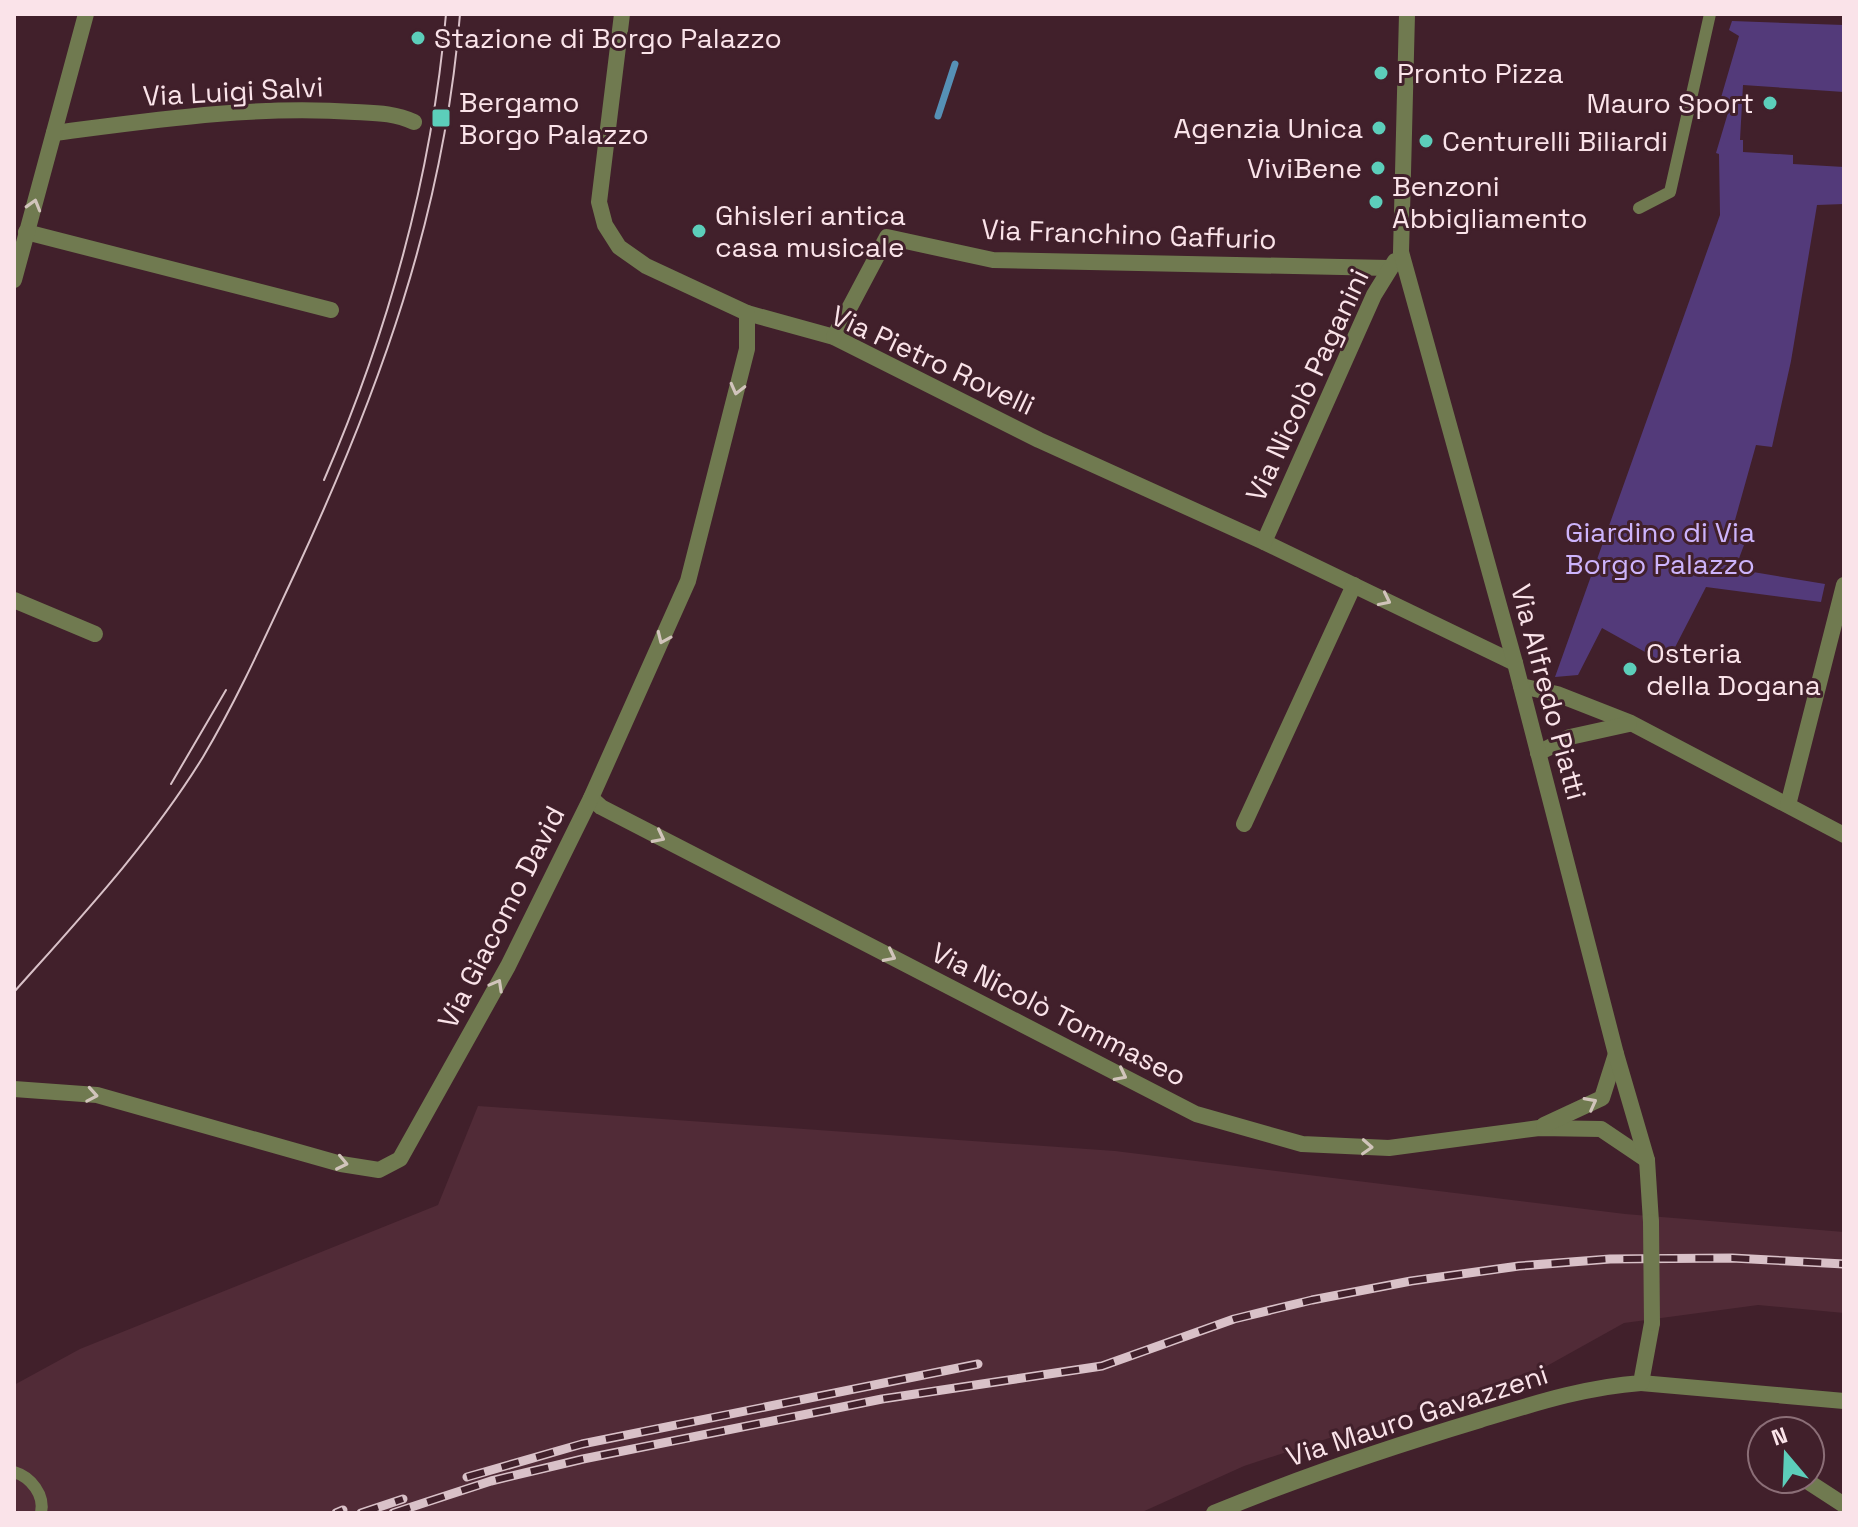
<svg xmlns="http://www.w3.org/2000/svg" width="1858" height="1527" viewBox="0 0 1858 1527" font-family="'Space Grotesk',sans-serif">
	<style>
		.built { fill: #512b37 }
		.green { fill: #533a7a }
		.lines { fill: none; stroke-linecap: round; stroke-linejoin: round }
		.stream { stroke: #5690b6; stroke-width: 7 }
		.service { stroke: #707a50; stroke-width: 12 }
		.minor { stroke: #707a50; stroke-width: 16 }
		.tertiary { stroke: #707a50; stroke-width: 16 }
		.tram { stroke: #d9c1c8; stroke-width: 2 }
		.rail-casing { stroke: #d9c1c8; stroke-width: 9 }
		.rail { stroke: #41202b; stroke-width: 6; stroke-dasharray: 18; stroke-linecap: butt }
		.tertiary-bridge { stroke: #707a50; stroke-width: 16 }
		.oneway { stroke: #d1c4bb }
		.poi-dot { fill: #5cceba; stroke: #41202b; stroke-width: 3 }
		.labels { text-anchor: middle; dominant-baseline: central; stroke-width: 6; stroke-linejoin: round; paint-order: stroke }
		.poi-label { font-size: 28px; fill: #fae3e9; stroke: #41202b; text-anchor: start }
		.street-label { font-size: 28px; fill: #fae3e9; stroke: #41202b }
		.park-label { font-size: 28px; fill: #cdb4fc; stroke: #41202b }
	</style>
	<rect width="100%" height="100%" fill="#41202b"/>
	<polygon class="built" points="478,1106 1115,1151 1625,1214 1844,1232 1844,1313 1758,1305 1624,1323 1545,1367 1244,1466 1140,1513 14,1513 14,1385 80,1349 438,1205"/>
	<polygon class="green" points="1732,21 1844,25 1844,92 1743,85 1740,140 1743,140 1743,152 1793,155 1793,164 1844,167 1844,204 1817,205 1791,361 1772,447 1756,445 1730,538 1744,545 1735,569 1825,584 1821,602 1706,587 1668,661 1665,659 1663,662 1602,628 1578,675 1555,677 1720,215 1719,154 1716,153 1730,106 1720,101 1739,36 1729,30"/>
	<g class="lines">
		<polyline class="stream" points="938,116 955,64"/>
		<g class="service">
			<polyline points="1639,208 1670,192 1710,14"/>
			<path d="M 14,1472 C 31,1477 45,1495 41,1513"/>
		</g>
		<g class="minor">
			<polyline points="622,14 599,202 605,225 619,247 646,266 747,313 834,337 1039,440 1264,542 1515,663"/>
			<path d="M 54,133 C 154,120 254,105 355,112 C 376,113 395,113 414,122"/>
			<polyline points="26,232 331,310"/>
			<polyline points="14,280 86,14"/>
			<polyline points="834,337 887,237 993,260 1389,268"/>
			<polyline points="1264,542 1374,295 1395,261"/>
			<polyline points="14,600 95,634"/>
			<polyline points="1521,686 1557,694 1631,723 1844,835"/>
			<polyline points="1538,753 1570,737 1629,724"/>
			<polyline points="591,798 601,807 1196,1114 1302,1144 1389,1148 1539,1128 1601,1129 1647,1160"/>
			<polyline points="1788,805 1844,585"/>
			<polyline points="1244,824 1354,585"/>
			<polyline points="14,1089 97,1095 341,1164 379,1170 400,1159 508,966 591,798 688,581 747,349 747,313"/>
			<polyline points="1544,1125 1602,1098 1616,1054"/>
			<polyline points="1641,1383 1844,1401"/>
			<polyline points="1804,1479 1844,1505"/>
		</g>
		<g class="tertiary">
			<polyline points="1407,14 1401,252 1515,663 1616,1054 1647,1160 1651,1222"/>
			<path d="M 1214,1513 C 1301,1477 1390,1447 1480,1420 C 1533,1404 1585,1387 1641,1383 L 1652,1323"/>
		</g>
		<g class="tram">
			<path d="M 324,480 C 388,332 432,175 446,14"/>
			<polyline points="171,784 226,690"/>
			<path d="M 14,992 C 81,917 150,843 203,757 C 238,698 266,635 295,573 C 379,392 444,215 460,14"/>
		</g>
		<g class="rail-casing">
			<g id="rail">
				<polyline points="467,1477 582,1444 978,1364"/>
				<polyline points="336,1513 343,1510"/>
				<polyline points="361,1513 403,1499"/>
				<polyline points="393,1513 491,1481 583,1459 882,1399 1102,1366 1234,1319 1312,1300 1411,1281 1519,1266 1610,1259 1732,1258 1844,1264"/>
			</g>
		</g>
		<use href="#rail" class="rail"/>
		<polyline class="tertiary-bridge" points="1651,1222 1652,1323"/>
	</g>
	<defs><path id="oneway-chevron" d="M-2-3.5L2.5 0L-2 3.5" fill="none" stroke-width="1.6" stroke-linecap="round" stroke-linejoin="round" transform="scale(2)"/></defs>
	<g class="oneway">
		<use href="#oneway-chevron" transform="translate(34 205) rotate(-74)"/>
		<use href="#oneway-chevron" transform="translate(737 389) rotate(104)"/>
		<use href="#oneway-chevron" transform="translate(1385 600) rotate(26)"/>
		<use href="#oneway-chevron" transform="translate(663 638) rotate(114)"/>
		<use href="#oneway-chevron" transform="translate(659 837) rotate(27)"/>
		<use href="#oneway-chevron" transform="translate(890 956) rotate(27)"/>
		<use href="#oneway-chevron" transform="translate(497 985) rotate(-61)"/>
		<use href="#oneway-chevron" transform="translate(1121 1075) rotate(27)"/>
		<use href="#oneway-chevron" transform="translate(92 1095) rotate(10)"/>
		<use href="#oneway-chevron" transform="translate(1591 1103) rotate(-28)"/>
		<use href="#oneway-chevron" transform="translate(1367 1147) rotate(3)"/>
		<use href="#oneway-chevron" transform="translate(342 1163) rotate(12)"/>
	</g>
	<g class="poi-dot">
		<circle cx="418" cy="38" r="8"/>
		<circle cx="1381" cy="73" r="8"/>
		<circle cx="1770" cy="103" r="8"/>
		<rect x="431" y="108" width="20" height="20" rx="4"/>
		<circle cx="1379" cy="128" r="8"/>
		<circle cx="1426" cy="141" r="8"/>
		<circle cx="1378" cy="168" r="8"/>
		<circle cx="1376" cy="202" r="8"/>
		<circle cx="699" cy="231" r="8"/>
		<circle cx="1630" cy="669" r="8"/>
	</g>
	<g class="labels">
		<g class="poi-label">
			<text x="434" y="38">Stazione di Borgo Palazzo</text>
			<text x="1397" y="73">Pronto Pizza</text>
			<text x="459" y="102">Bergamo<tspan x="459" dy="32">Borgo Palazzo</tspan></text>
			<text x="1754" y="103" text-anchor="end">Mauro Sport</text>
			<text x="1363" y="128" text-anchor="end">Agenzia Unica</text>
			<text x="1442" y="141">Centurelli Biliardi</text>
			<text x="1362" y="168" text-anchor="end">ViviBene</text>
			<text x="1392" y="186">Benzoni<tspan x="1392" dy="32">Abbigliamento</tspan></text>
			<text x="715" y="215">Ghisleri antica<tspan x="715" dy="32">casa musicale</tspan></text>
			<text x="1646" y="653">Osteria<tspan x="1646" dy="32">della Dogana</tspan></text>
		</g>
		<g class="street-label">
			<text transform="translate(233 91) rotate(-3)">Via Luigi Salvi</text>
			<text transform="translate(1129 234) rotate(2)">Via Franchino Gaffurio</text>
			<text transform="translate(933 360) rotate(25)">Via Pietro Rovelli</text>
			<text transform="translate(1307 385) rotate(-65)">Via Nicolò Paganini</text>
			<text transform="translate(1549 692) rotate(75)">Via Alfredo Piatti</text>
			<text transform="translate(501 917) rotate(-63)">Via Giacomo David</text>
			<text transform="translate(1059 1014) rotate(27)">Via Nicolò Tommaseo</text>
			<text transform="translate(1417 1415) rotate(-18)">Via Mauro Gavazzeni</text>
		</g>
		<g class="park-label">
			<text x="1660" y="532">Giardino di Via<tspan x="1660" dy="32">Borgo Palazzo</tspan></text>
		</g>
	</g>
	<rect width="1858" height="1527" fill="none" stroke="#fae3e9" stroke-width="32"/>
	<g transform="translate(1786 1455) rotate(341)"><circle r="38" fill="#41202b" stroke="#8b6e77" stroke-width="2"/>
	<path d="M0-6L14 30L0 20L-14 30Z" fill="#5cceba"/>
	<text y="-12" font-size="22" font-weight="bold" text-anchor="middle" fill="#fae3e9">N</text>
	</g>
</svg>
